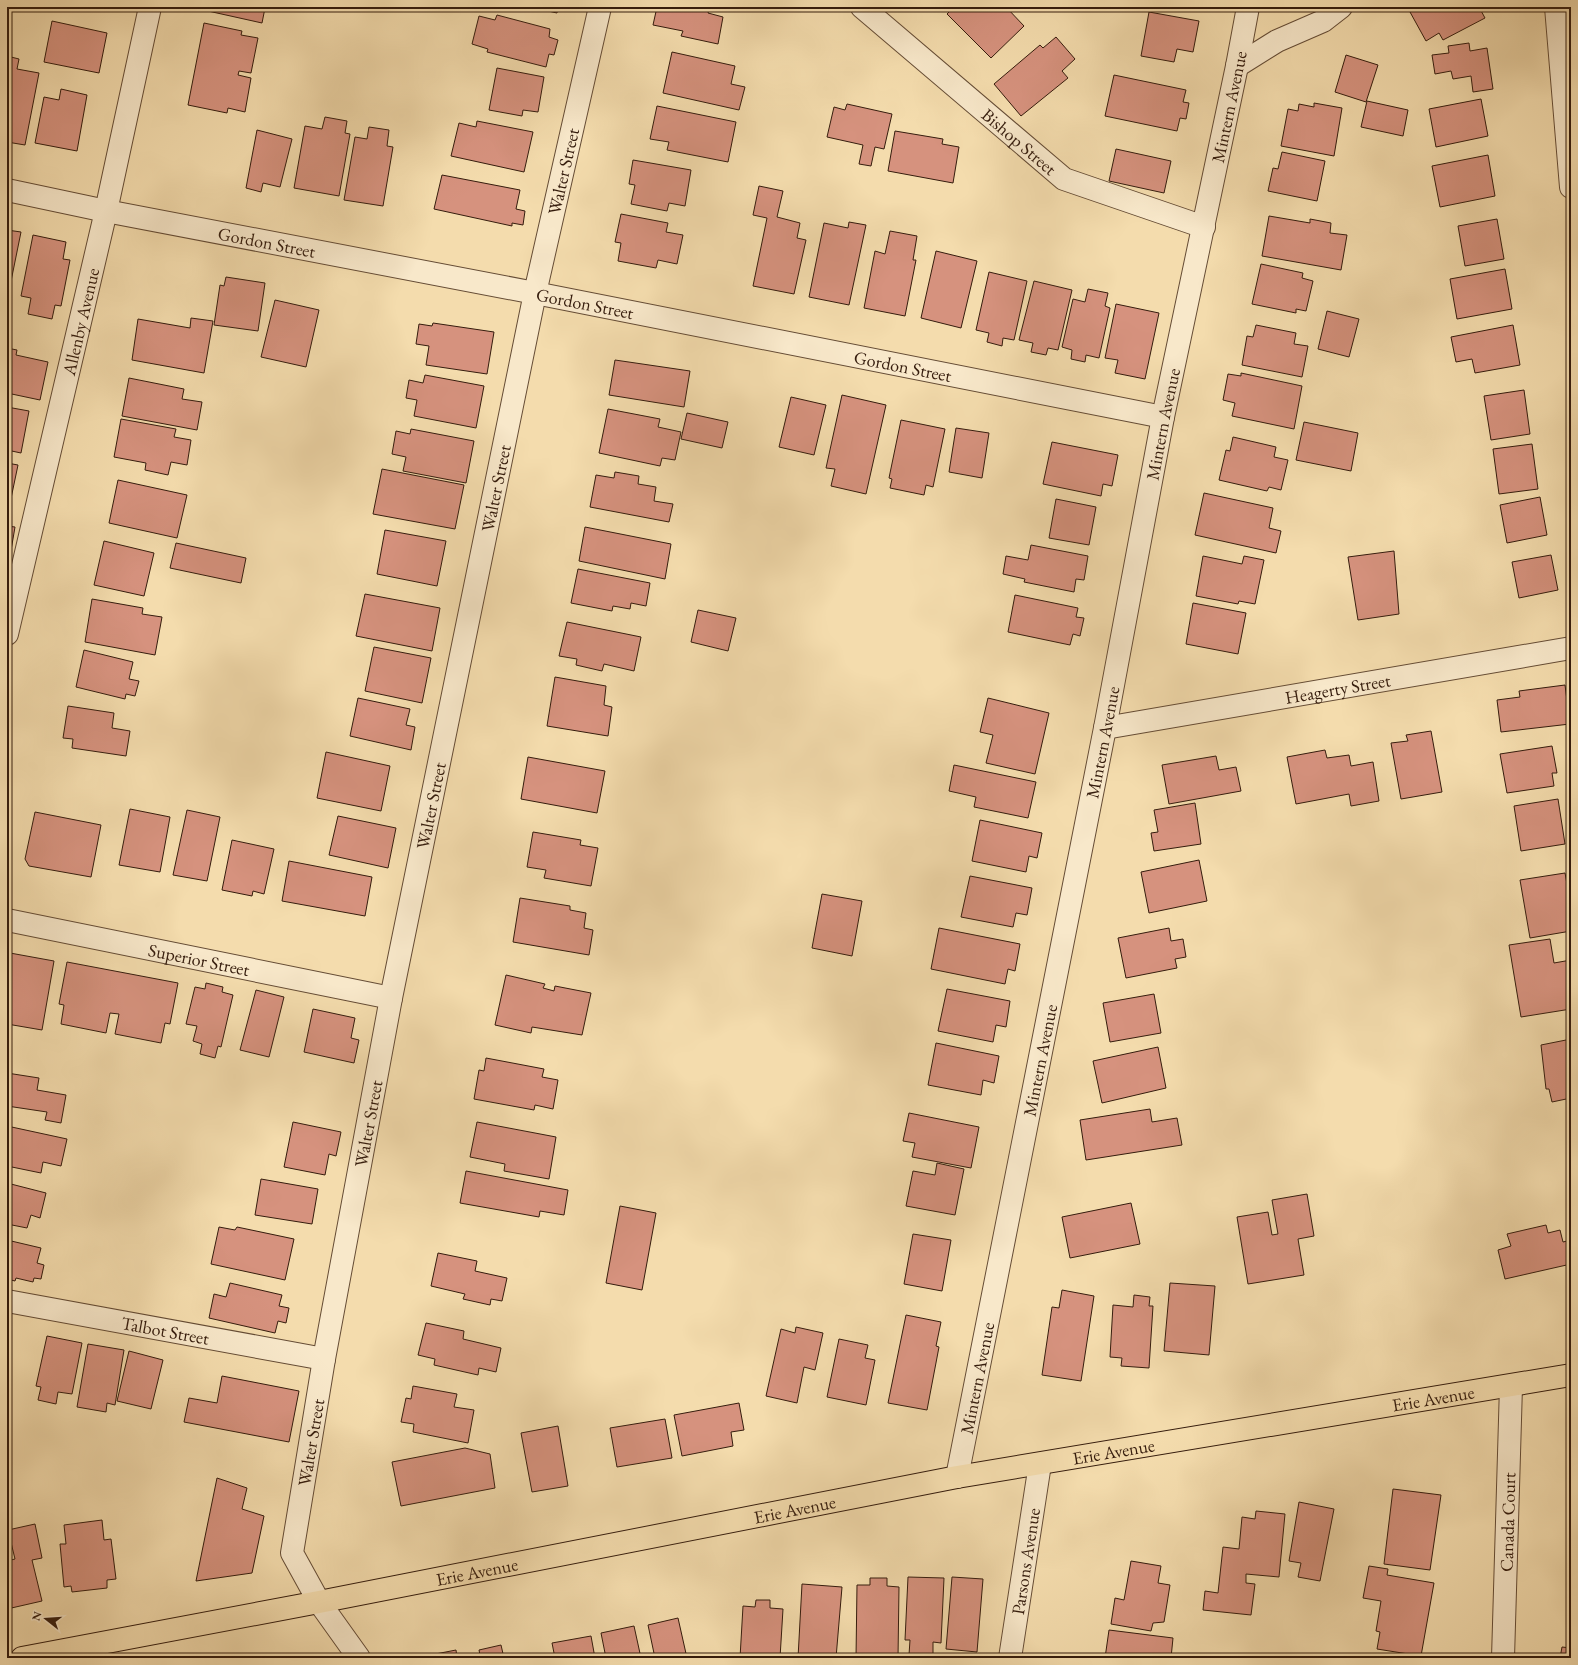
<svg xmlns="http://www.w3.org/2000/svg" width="1578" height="1665" viewBox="0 0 1578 1665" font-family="'EB Garamond',serif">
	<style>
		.building { fill: #d6927e; stroke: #351c0d }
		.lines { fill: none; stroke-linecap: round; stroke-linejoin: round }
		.minor-casing { stroke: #654c35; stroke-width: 24 }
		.major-casing { stroke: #351c0d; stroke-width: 24 }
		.minor { stroke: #f8e8ca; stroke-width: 22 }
		.major { stroke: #f4dcad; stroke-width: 22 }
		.labels { text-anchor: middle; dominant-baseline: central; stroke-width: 3.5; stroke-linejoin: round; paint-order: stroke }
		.street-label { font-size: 18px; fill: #351c0d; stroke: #f8e8ca }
	</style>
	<rect width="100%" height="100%" fill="#f4dcad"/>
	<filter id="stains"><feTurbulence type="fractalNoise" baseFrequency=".005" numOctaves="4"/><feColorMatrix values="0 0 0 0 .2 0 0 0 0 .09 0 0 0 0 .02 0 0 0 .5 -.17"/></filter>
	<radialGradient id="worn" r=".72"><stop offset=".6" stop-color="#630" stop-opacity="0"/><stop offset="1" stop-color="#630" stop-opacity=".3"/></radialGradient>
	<g class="building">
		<polygon points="209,7 282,7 281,11 265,8 262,23 208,11"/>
		<polygon points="530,7 558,7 557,13"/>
		<polygon points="657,7 710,7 708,13 723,17 718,44 681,36 683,31 653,25"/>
		<polygon points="954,7 1006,7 1024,26 991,58 947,14"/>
		<polygon points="1419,7 1479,7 1485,18 1443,40 1439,33 1426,41 1410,12"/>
		<polygon points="1149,12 1199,21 1193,52 1177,49 1174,62 1141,56"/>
		<polygon points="497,15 550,29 549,37 558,40 554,55 549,54 546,67 487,52 488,49 472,44 479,16 495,20"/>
		<polygon points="52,21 107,33 99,73 44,62"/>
		<polygon points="204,23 242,31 241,35 258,38 251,73 239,71 238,75 251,78 245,112 228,108 227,113 188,105"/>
		<polygon points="1056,37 1075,59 1062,71 1068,78 1021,116 994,84 1040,45 1043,48"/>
		<polygon points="1469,43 1470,51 1487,48 1493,89 1473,92 1471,76 1453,79 1451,71 1435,74 1432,55 1449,53 1448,46"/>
		<polygon points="672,52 735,66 731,84 745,87 739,110 663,93"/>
		<polygon points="1346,55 1378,65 1366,102 1335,92"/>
		<polygon points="7,56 19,59 17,69 39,73 25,145 7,142"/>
		<polygon points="497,68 544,77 538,112 523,110 522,116 489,110"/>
		<polygon points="1114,75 1186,90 1183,102 1189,103 1186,119 1180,118 1177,131 1105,116"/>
		<polygon points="61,89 87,95 77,151 35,143 44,97 59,100"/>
		<polygon points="1481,99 1488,136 1436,147 1429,109"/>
		<polygon points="1367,101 1408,110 1403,136 1361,127"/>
		<polygon points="1314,103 1342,108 1334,156 1281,146 1288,109 1298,111 1299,104 1314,107"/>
		<polygon points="847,104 892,114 884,149 875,147 871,166 859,164 863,145 827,137 834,107 845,110"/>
		<polygon points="657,106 736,122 728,162 667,150 669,142 650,139"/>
		<polygon points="325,117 347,121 345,133 350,134 339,196 294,188 305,126 322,129"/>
		<polygon points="477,121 533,132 524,172 451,156 459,123 476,127"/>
		<polygon points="369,127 389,130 387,146 393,147 383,206 344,200 355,137 367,139"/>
		<polygon points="257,130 292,139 280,187 263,183 261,192 246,188"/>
		<polygon points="895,131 943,139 942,144 959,147 953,183 888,171"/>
		<polygon points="1116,149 1171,161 1164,193 1109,181"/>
		<polygon points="1282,152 1325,161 1317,201 1268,191 1273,168 1278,169"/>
		<polygon points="1488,155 1495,196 1440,207 1432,166"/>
		<polygon points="633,160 691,170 685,206 669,203 667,211 631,204 635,185 629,184"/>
		<polygon points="442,175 520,190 516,209 525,211 523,225 512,223 512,226 434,209"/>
		<polygon points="759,186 783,191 777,217 800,223 797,238 806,240 794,294 753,286 767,218 753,215"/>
		<polygon points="621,214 668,223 666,232 683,235 677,264 658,260 656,268 618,261 621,243 615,242"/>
		<polygon points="1269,216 1310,223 1310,219 1331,223 1330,233 1347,235 1341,270 1262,256"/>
		<polygon points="1497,219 1504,259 1465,266 1458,226"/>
		<polygon points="849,222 866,225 849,305 809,297 824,223 848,228"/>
		<polygon points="7,230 21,232 8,296 7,296"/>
		<polygon points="890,231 917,236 913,260 916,260 905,316 864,308 875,251 885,254"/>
		<polygon points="33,235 66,242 63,259 70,260 61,306 55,305 52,319 28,314 31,298 21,296"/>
		<polygon points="936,251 977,261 961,328 921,318"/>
		<polygon points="1261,264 1303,273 1302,278 1313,281 1306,311 1296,309 1296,313 1252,304"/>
		<polygon points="1505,269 1512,309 1457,319 1450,279"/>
		<polygon points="989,272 1027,281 1014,340 1003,338 1002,346 987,342 989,333 976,330"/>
		<polygon points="226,277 265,283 258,331 214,325 220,285 224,286"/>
		<polygon points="1034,281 1072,290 1058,350 1048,348 1046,355 1031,352 1033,343 1019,340"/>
		<polygon points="1088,289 1108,293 1105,306 1110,308 1099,358 1086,355 1085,362 1071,359 1072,350 1062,347 1073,299 1085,302"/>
		<polygon points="275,300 319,310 306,367 261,357"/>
		<polygon points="1116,304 1159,313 1145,379 1115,373 1118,360 1105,358"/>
		<polygon points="1327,311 1359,319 1349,357 1318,349"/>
		<polygon points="191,318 213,321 204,373 132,360 138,319 190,328"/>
		<polygon points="433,323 494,332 487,374 426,365 429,346 416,344 419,324 432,326"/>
		<polygon points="1256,325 1296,333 1294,344 1308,346 1302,377 1242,365 1247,336 1253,337"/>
		<polygon points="1513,325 1520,365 1475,373 1472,359 1456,362 1451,337"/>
		<polygon points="7,348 17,350 16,355 48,362 40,400 7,393"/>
		<polygon points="615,360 690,371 684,407 609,395"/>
		<polygon points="1241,373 1302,386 1294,429 1232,416 1235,403 1223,400 1228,374 1241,376"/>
		<polygon points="425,375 484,386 476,428 414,416 417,400 406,398 409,380 423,383"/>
		<polygon points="129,378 184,389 182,399 202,402 197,430 122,416"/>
		<polygon points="1524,390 1530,434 1491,440 1484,396"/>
		<polygon points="842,395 886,405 866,494 831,486 835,469 826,468"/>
		<polygon points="791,397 826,405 814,455 779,447"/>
		<polygon points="7,407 29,411 21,453 7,450"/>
		<polygon points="608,409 660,419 658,427 681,432 675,460 662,458 660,466 599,453"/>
		<polygon points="687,413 728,422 722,448 681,439"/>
		<polygon points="121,419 176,429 174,437 191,440 187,465 171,462 168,475 145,470 146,463 114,457"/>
		<polygon points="901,420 945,429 933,487 926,485 924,495 890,488 892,479 889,478"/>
		<polygon points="1304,422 1358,433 1351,471 1296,460"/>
		<polygon points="956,428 989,433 982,478 949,472"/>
		<polygon points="411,429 474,441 466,483 403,471 406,457 392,454 396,431 410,434"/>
		<polygon points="1233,437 1276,447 1274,457 1288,460 1281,490 1269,487 1267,491 1219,480 1226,450 1230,451"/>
		<polygon points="1052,442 1118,455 1112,486 1103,484 1101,496 1043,484"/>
		<polygon points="1532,444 1538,489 1499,494 1493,449"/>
		<polygon points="7,463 18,465 9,508 7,508"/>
		<polygon points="382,469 464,485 455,529 373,514"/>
		<polygon points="615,472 639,476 638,484 656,487 654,501 673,504 669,522 590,507 596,475 614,478"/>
		<polygon points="118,480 187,495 177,538 109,523"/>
		<polygon points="1204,493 1273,508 1269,528 1281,531 1276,553 1195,535"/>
		<polygon points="1540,497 1547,535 1507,543 1500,505"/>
		<polygon points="1056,499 1096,507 1089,545 1049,538"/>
		<polygon points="7,526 15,527 8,568 7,568"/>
		<polygon points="585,527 671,544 665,579 579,561"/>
		<polygon points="385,530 446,541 437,586 377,574"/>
		<polygon points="104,541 154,553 144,596 94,585"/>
		<polygon points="176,543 246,558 241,583 170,568"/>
		<polygon points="1031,545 1088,556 1084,580 1076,579 1074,592 1024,582 1025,579 1003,574 1006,556 1028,560"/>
		<polygon points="1394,551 1399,614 1358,620 1348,557"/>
		<polygon points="1551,555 1558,590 1519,598 1512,562"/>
		<polygon points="1203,556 1242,564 1244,556 1264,560 1255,604 1239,601 1238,604 1196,596"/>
		<polygon points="578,569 650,583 646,606 631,603 630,609 613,606 612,611 571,603"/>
		<polygon points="365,594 440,608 432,651 356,636"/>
		<polygon points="1015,595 1078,608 1076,617 1084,618 1080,636 1073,634 1070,645 1008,632"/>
		<polygon points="92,599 143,608 142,614 162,617 155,655 85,642"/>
		<polygon points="1193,603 1246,613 1238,654 1186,644"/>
		<polygon points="698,610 736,618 728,651 691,642"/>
		<polygon points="567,622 641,637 634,671 604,664 602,671 576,665 577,659 559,656"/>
		<polygon points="374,647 431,658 422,703 365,691"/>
		<polygon points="84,650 133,662 129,679 139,681 135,696 126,694 125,699 76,687"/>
		<polygon points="555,677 606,686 604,705 612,707 608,736 547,726"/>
		<polygon points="1565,685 1570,724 1501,732 1497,700 1520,697 1519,691"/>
		<polygon points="358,698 410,709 406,725 415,727 411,750 350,736"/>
		<polygon points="988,698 1049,713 1035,774 986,763 993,735 980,732"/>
		<polygon points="68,706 114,713 112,728 130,731 126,756 72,748 73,739 63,738"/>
		<polygon points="1431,731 1442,792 1401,799 1391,743 1408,741 1406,735"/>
		<polygon points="1552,746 1557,773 1552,773 1554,786 1507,793 1500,754"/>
		<polygon points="1325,750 1327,758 1349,755 1351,766 1373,762 1379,801 1351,806 1349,794 1296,804 1287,757"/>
		<polygon points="326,752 390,766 381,811 317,798"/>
		<polygon points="1216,756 1219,770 1236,767 1241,791 1169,804 1162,765"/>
		<polygon points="528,757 605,771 597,813 521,799"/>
		<polygon points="954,765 1036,782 1028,818 974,807 976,797 949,791"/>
		<polygon points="1558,799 1565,844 1521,851 1514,806"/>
		<polygon points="1195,803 1201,844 1154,851 1151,833 1158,832 1154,810"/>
		<polygon points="130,809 170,817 160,872 119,865"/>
		<polygon points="187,810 220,817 207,881 173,875"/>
		<polygon points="35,812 101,825 91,877 29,866 25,859"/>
		<polygon points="338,816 396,828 388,868 329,855"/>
		<polygon points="980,820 1042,833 1037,858 1029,856 1026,872 972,861"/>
		<polygon points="533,832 581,840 580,845 598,848 591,886 544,878 546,870 527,867"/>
		<polygon points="232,840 274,849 264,894 253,891 252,896 222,890"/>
		<polygon points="1199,860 1207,901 1149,913 1141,872"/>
		<polygon points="289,861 372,877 365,916 282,901"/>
		<polygon points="1565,873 1571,906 1571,931 1530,938 1520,880"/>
		<polygon points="970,876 1032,888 1027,915 1016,913 1013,927 961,917"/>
		<polygon points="822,894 862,901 852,956 812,948"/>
		<polygon points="520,898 570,906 570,910 586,913 584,928 593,930 589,955 513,942"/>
		<polygon points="939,928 1020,944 1015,971 1008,969 1005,984 931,969"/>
		<polygon points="1169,928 1171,941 1183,939 1186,957 1175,959 1177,968 1126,978 1118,938"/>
		<polygon points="1550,939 1554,963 1571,960 1571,1009 1521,1017 1509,945"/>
		<polygon points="10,953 54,961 42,1030 7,1024 7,967"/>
		<polygon points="67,962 178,983 170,1024 165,1023 161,1043 115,1034 119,1014 110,1013 106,1033 61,1024 64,1005 59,1004"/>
		<polygon points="506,975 545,984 543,988 554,991 555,986 591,993 582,1035 532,1027 531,1033 495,1025"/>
		<polygon points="206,983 223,987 222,992 233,995 221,1047 218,1046 215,1058 200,1054 202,1044 193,1041 197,1026 186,1024 195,987 205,989"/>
		<polygon points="947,989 1010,1001 1006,1027 996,1025 993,1042 938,1031"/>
		<polygon points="256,990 284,997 269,1057 240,1050"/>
		<polygon points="1154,994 1161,1033 1110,1042 1103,1003"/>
		<polygon points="313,1009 355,1018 351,1038 359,1040 354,1063 304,1052"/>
		<polygon points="1571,1039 1571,1098 1552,1102 1549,1089 1546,1089 1541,1045"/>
		<polygon points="936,1043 999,1056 994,1083 983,1080 981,1095 928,1085"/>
		<polygon points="1158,1047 1166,1088 1102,1103 1093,1061"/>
		<polygon points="486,1058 544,1069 542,1077 558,1080 553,1109 535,1105 534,1110 474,1099 479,1070 484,1071"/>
		<polygon points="7,1073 39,1078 37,1090 66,1095 61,1123 45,1120 47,1112 7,1106"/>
		<polygon points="1150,1109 1152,1122 1177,1118 1182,1145 1086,1160 1080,1120"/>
		<polygon points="909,1113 979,1127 971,1168 912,1157 915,1143 903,1141"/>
		<polygon points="293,1122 341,1132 336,1156 329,1154 325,1175 284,1167"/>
		<polygon points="477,1122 556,1137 549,1179 504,1171 505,1164 470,1157"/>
		<polygon points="7,1126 67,1139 61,1166 43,1162 41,1173 7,1166"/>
		<polygon points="937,1163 964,1169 955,1215 906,1206 913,1171 935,1175"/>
		<polygon points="466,1171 568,1190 564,1215 540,1211 539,1217 460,1203"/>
		<polygon points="261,1179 318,1189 312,1224 255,1215"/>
		<polygon points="7,1183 46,1193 40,1218 31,1215 27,1228 7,1224"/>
		<polygon points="1307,1194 1314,1236 1298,1239 1304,1275 1248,1284 1237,1217 1268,1212 1272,1235 1278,1234 1272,1200"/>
		<polygon points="1131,1203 1140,1244 1070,1258 1062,1217"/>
		<polygon points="620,1206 656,1213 642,1290 606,1283"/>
		<polygon points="1546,1225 1548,1233 1560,1230 1563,1242 1571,1240 1571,1264 1505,1279 1498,1250 1511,1246 1507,1234"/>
		<polygon points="219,1227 235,1230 237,1227 294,1239 285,1280 211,1264"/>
		<polygon points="913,1234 951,1240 942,1291 904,1284"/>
		<polygon points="7,1240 41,1248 37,1263 44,1265 41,1279 34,1278 33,1282 16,1278 15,1281 7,1279"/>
		<polygon points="438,1253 477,1261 475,1271 507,1278 502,1301 491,1299 490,1305 463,1299 465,1294 431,1286"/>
		<polygon points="230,1283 282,1295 279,1306 289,1308 286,1323 278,1321 275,1333 209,1318 214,1294 226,1297"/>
		<polygon points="1170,1283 1215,1286 1209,1355 1164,1351"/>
		<polygon points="1062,1290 1094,1296 1081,1381 1042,1375 1052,1307 1059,1308"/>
		<polygon points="1134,1295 1150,1297 1149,1306 1153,1306 1149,1368 1121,1366 1122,1358 1110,1357 1113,1305 1133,1307"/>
		<polygon points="906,1315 941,1322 936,1346 939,1347 927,1410 888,1403"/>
		<polygon points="426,1323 464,1331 463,1339 501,1348 496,1372 479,1368 478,1375 434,1365 435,1359 418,1355"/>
		<polygon points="796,1327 823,1333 815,1370 804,1367 797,1403 766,1396 781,1329 795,1333"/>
		<polygon points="47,1336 82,1343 72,1394 58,1392 56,1404 38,1400 41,1387 36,1386"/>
		<polygon points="839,1339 868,1345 865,1358 875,1360 866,1405 827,1397"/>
		<polygon points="88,1344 124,1350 115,1405 107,1403 106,1412 77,1407"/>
		<polygon points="129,1351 163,1360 151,1409 117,1401"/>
		<polygon points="222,1376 299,1391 289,1442 184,1422 189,1398 217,1403"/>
		<polygon points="413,1386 457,1394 454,1407 474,1410 468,1443 413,1432 414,1424 401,1422 406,1398 411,1399"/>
		<polygon points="739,1403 744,1430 731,1432 733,1446 682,1456 674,1415"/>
		<polygon points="665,1419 672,1458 617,1467 610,1428"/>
		<polygon points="558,1426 568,1486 532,1492 521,1433"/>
		<polygon points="465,1448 490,1454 495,1488 401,1506 392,1462"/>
		<polygon points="217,1478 247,1488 242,1509 264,1516 252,1573 196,1581"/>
		<polygon points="1393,1489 1441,1495 1430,1570 1384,1564"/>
		<polygon points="1299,1502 1334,1509 1320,1581 1298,1577 1301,1563 1289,1561"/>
		<polygon points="1256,1511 1285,1514 1279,1577 1246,1574 1246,1583 1255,1584 1251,1615 1203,1610 1205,1591 1218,1593 1223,1547 1239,1549 1242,1517 1255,1519"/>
		<polygon points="102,1520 104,1540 111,1539 116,1579 107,1580 107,1588 72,1592 71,1586 64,1587 60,1544 66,1544 64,1525"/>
		<polygon points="35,1524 42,1558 32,1560 42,1601 7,1609 7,1561 15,1559 8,1530"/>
		<polygon points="1131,1561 1161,1566 1158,1583 1170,1585 1164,1622 1153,1623 1151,1631 1111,1624 1115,1598 1124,1600"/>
		<polygon points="1369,1566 1388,1569 1387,1575 1434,1583 1421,1656 1377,1649 1380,1632 1376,1631 1381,1601 1363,1598"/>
		<polygon points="908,1577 944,1578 941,1643 933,1642 933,1656 909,1655 910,1640 905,1640"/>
		<polygon points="952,1577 983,1579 977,1652 946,1649"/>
		<polygon points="870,1578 887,1578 887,1586 899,1587 898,1658 856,1658 857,1585 870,1585"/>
		<polygon points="802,1584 842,1587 836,1658 798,1658"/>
		<polygon points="756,1600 770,1600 770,1608 783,1609 780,1658 740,1658 743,1606 755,1607"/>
		<polygon points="678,1618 687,1658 655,1658 648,1625"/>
		<polygon points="634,1626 641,1658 606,1658 601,1633"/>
		<polygon points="1109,1630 1173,1638 1171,1658 1105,1658"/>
		<polygon points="591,1636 595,1658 555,1658 552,1643"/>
		<polygon points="501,1645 504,1658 465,1658 480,1655 479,1650"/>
		<polygon points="1562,1647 1571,1648 1571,1658 1560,1658"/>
		<polygon points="456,1650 457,1658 415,1658"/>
	</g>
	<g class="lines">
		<g class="minor-casing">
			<g id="minor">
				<path id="s1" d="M 862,7 L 1064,179 L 1204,227"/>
				<polyline points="1556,7 1571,187"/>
				<polyline points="1237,66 1277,41 1323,21 1341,7"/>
				<path id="s2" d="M 7,190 L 106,211 L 535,293 L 1163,417"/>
				<path id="s3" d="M 7,634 L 106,211 L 150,7"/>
				<path id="s4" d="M 1105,728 L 1571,648"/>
				<path id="s5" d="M 7,920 L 391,998"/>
				<path id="s6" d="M 7,1301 L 324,1359"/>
				<path id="s7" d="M 957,1477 L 1105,728 L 1163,417 L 1237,66 L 1248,7"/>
				<path id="s8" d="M 359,1658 L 319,1602 L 292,1553 L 324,1359 L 391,998 L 535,293 L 600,7"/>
				<path id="s9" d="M 1010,1658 L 1040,1464"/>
				<path id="s10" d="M 1503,1658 L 1511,1386"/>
			</g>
		</g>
		<g class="major-casing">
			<g id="major">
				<path id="s11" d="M 22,1658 L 319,1602 L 957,1477 L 1571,1375"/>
			</g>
		</g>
		<use href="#minor" class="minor"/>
		<use href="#major" class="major"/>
	</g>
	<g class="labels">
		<g class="street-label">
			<text stroke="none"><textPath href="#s7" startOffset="1397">Mintern Avenue</textPath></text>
			<text stroke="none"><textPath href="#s1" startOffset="207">Bishop Street</textPath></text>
			<text stroke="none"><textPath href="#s8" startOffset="1533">Walter Street</textPath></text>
			<text stroke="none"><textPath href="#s2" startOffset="265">Gordon Street</textPath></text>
			<text stroke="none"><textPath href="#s2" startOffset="589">Gordon Street</textPath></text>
			<text stroke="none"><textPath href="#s3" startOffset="321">Allenby Avenue</textPath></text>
			<text stroke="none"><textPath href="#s2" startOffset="913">Gordon Street</textPath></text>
			<text stroke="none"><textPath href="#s7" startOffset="1073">Mintern Avenue</textPath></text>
			<text stroke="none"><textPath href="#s8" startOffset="1209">Walter Street</textPath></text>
			<text stroke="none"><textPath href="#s4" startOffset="236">Heagerty Street</textPath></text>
			<text stroke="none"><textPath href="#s7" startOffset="749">Mintern Avenue</textPath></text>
			<text stroke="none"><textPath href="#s8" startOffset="885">Walter Street</textPath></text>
			<text stroke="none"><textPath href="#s5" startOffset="196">Superior Street</textPath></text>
			<text stroke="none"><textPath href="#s7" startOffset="425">Mintern Avenue</textPath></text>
			<text stroke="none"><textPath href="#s8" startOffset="561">Walter Street</textPath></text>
			<text stroke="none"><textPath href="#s6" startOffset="161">Talbot Street</textPath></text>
			<text stroke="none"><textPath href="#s7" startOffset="101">Mintern Avenue</textPath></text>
			<text stroke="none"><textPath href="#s11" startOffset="1435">Erie Avenue</textPath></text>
			<text stroke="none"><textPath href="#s8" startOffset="237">Walter Street</textPath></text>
			<text stroke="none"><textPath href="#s11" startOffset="1111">Erie Avenue</textPath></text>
			<text stroke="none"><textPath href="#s11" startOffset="787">Erie Avenue</textPath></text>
			<text stroke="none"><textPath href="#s10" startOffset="136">Canada Court</textPath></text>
			<text stroke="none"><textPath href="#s9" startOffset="98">Parsons Avenue</textPath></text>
			<text stroke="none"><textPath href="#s11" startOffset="463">Erie Avenue</textPath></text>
		</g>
	</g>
	<rect width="1578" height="1665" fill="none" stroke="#f4dcad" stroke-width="24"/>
	<rect x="8" y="8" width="1562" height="1649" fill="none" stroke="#351c0d" stroke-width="2"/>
	<rect x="12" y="12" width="1554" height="1641" fill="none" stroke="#351c0d"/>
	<g transform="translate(46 1619) rotate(287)" stroke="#f8e8ca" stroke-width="3" paint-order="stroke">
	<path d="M0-3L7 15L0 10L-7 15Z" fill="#351c0d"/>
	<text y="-6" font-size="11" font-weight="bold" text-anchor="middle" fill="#351c0d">N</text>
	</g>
	<rect width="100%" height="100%" filter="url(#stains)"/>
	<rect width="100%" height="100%" fill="url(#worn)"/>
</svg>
